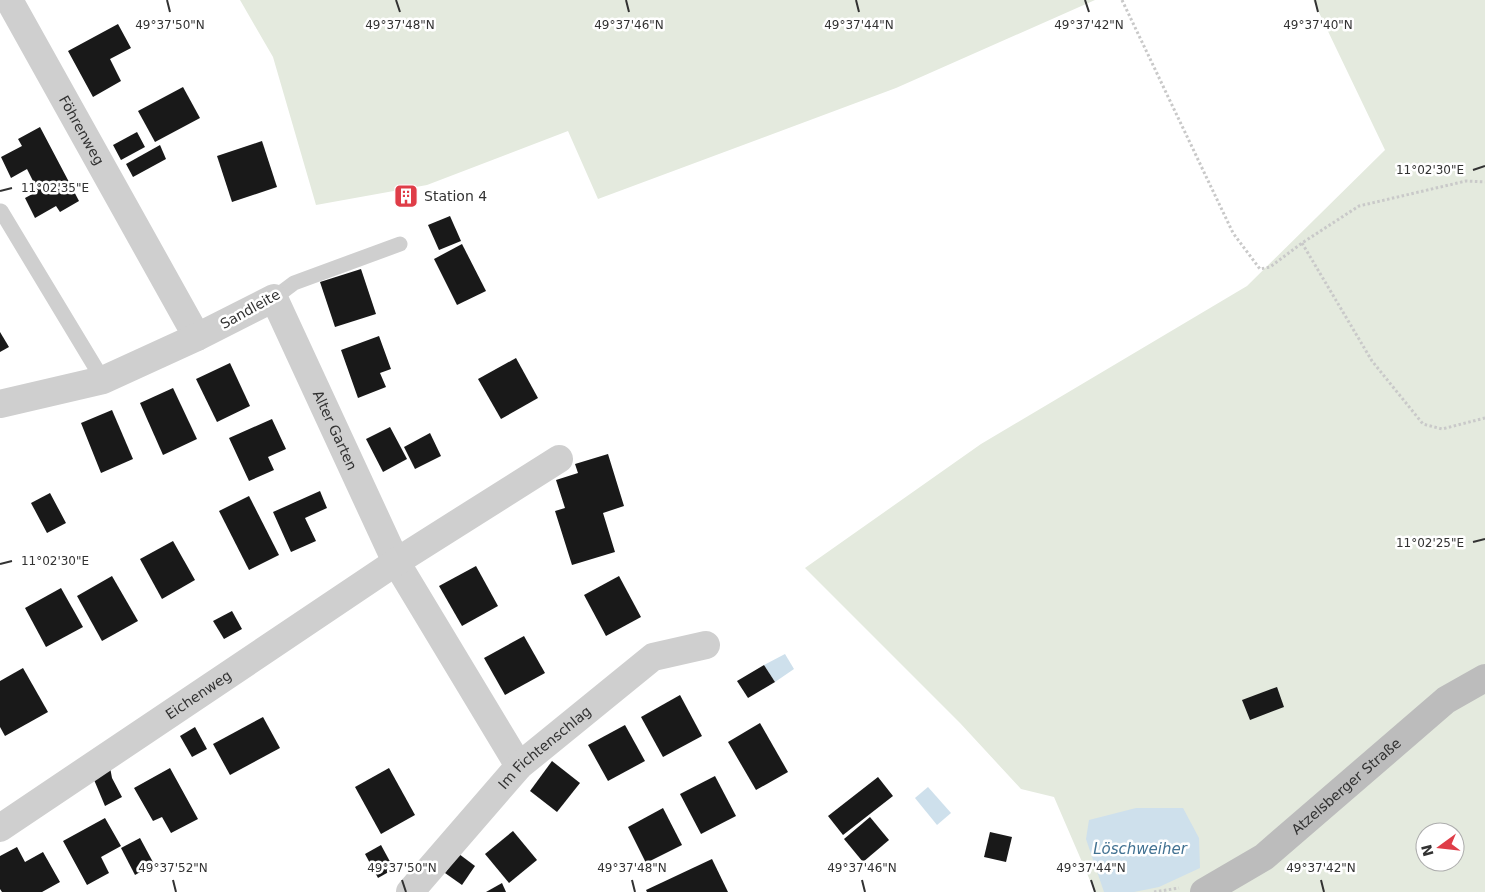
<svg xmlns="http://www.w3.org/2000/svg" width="1485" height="892" viewBox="0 0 1485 892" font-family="'DejaVu Sans',sans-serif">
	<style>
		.green { fill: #e4eade; fill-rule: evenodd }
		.water { fill: #cee0ec }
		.building { fill: #191919 }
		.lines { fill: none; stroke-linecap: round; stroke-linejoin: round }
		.path { stroke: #c9c9c9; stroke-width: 3; stroke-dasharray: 2.5 2.5; stroke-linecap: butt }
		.lane { stroke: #cfcfcf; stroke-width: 15 }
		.street { stroke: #cfcfcf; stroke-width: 28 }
		.secondary { stroke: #bcbcbc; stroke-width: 28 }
		.ticks { fill: none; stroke: #323232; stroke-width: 2 }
		.labels { text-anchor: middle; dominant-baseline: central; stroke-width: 5; stroke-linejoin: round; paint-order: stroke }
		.street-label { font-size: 14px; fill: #323232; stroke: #fff }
		.poi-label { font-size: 14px; fill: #323232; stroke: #fff; text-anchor: start }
		.water-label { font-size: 15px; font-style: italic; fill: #427292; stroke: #fff }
		.ticks-label { font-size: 12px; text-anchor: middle; fill: #323232; stroke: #fff; stroke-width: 5; stroke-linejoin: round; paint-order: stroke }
	</style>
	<rect width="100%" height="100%" fill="#fff"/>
	<g class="green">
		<polygon points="240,0 1095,0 896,88 598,199 568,131 427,185 316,205 273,57"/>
		<path d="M 1313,0 L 1485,0 L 1485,892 L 1095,892 L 1054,797 L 1021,789 L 960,723 L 805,568 L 981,444 L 1247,286 L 1385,150 ZM 1425,832 L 1455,832 L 1455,862 L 1425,862 Z"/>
	</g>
	<g class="water">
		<polygon points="785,654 794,669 775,682 764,665"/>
		<polygon points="928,787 951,813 937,825 915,798"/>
		<polygon points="1136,808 1183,808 1199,838 1200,868 1159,887 1134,892 1104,892 1086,839 1089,820"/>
	</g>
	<g class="building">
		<polygon points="118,24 131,48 110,59 121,81 93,97 68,51"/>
		<polygon points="183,87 200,118 155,142 138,111"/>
		<polygon points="40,127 79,201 60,212 56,206 35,218 25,198 38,191 27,169 11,178 1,157 22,146 18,139"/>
		<polygon points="137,132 145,147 121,160 113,145"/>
		<polygon points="262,141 277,187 232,202 217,156"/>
		<polygon points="160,145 166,159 133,177 126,164"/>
		<polygon points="405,188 414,196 407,205 397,197"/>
		<polygon points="450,216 461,241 439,250 428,225"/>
		<polygon points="462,244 486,291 457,305 434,259"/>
		<polygon points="361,269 376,314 335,327 320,282"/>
		<polygon points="0,332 9,347 0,352"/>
		<polygon points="379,336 391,369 380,373 386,387 358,398 341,350"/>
		<polygon points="516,358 538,398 501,419 478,379"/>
		<polygon points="230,363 250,406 217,422 196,379"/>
		<polygon points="173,388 197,439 163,455 140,403"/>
		<polygon points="112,410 133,459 101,473 81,423"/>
		<polygon points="272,419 286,449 268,457 274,470 249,481 229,438"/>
		<polygon points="390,427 407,459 383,472 366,439"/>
		<polygon points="430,433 441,456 415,469 404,447"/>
		<polygon points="608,454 624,506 603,513 615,552 572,565 555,511 565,508 556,480 578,473 575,464"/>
		<polygon points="320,491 327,508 305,518 316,541 291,552 273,512"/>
		<polygon points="50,493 66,523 47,533 31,503"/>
		<polygon points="249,496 279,555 249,570 219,511"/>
		<polygon points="173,541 195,580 162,599 140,559"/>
		<polygon points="476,566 498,606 462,626 439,586"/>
		<polygon points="112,576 138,621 102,641 77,596"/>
		<polygon points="619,576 641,617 606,636 584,595"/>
		<polygon points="61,588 83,627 46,647 25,608"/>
		<polygon points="232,611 242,629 224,639 213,621"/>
		<polygon points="524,636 545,673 505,695 484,658"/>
		<polygon points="764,665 775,682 748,698 737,681"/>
		<polygon points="23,668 48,712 5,736 0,727 0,681"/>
		<polygon points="1277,687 1284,707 1250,720 1242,700"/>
		<polygon points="680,695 702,736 663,757 641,717"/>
		<polygon points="263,717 280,748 230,775 213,744"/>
		<polygon points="760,723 788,772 756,790 728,742"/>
		<polygon points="625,725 645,761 608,781 588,745"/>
		<polygon points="195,727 207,749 192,757 180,736"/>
		<polygon points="552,761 580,783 557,812 530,791"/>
		<polygon points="109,762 112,778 122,797 105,806 92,775"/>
		<polygon points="170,768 198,819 171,833 162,817 153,821 134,788"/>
		<polygon points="389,768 415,815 381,834 355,787"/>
		<polygon points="715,776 736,816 701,834 680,794"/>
		<polygon points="878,777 893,796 843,835 828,816"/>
		<polygon points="663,808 682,845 646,863 628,827"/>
		<polygon points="870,817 889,840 863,862 844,839"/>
		<polygon points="105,818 121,846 101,857 109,873 87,885 63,841"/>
		<polygon points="513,831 537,860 509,883 485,854"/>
		<polygon points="990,832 1012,837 1006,862 984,857"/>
		<polygon points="140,838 154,864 135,875 121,848"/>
		<polygon points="381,845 394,869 378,878 365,854"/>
		<polygon points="17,847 25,862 43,852 60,882 42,892 2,892 0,889 0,856"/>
		<polygon points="459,854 475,866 462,885 445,873"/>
		<polygon points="712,859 728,892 647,892 646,890"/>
		<polygon points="502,883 506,892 486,892"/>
	</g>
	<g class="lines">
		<g class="path">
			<polyline points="1122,0 1233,233 1260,269 1270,267 1302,243 1359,206 1466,181 1485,182"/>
			<polyline points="1302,243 1372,361 1423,424 1442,429 1485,418"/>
			<polyline points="1154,892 1179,888"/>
		</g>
		<g class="lane">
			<polyline points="1,211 103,380"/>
			<polyline points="274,298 294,283 400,244"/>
		</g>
		<g class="street">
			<path id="s1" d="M 9,0 L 197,337"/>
			<path id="s2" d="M 0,404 L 103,380 L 197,337 L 274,298 L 396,562 L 519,766"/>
			<path id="s3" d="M 0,828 L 396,562 L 559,459"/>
			<path id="s4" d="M 410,892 L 519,766 L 653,657 L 706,645"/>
		</g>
		<path class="secondary" id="s5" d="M 1204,892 L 1264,857 L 1446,700 L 1485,678"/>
	</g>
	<path class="ticks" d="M 167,0 L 170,12M 396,0 L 400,12M 626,0 L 629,12M 856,0 L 859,12M 1085,0 L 1089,12M 1315,0 L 1318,12M 1473,170 L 1485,166M 0,191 L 12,188M 1473,542 L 1485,539M 0,564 L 12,561M 173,880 L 176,892M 402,880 L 406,892M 632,880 L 635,892M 862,880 L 865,892M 1091,880 L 1095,892M 1321,880 L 1324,892"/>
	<defs>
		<g id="building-square" transform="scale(1.25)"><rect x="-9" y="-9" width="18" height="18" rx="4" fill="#df3d48" stroke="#fff"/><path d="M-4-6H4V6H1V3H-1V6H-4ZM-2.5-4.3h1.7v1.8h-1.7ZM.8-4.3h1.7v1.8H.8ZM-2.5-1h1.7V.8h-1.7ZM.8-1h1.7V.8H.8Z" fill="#fff"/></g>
	</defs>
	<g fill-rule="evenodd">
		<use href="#building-square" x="406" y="196"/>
	</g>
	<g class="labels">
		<g class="street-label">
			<text stroke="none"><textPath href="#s1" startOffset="149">Föhrenweg</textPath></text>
			<text transform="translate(250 309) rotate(-29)">Sandleite</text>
			<text stroke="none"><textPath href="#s2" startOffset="441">Alter Garten</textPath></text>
			<text stroke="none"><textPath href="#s3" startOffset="239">Eichenweg</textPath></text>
			<text stroke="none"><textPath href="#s4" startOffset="198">Im Fichtenschlag</textPath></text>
			<text stroke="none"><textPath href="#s5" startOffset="178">Atzelsberger Straße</textPath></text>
		</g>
		<g class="poi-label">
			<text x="424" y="196">Station 4</text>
		</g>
		<g class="water-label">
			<text x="1140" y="849">Löschweiher</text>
		</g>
	</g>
	<g class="ticks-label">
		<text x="170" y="29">49°37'50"N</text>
		<text x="400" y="29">49°37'48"N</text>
		<text x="629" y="29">49°37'46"N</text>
		<text x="859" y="29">49°37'44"N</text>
		<text x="1089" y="29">49°37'42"N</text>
		<text x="1318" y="29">49°37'40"N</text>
		<text x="1430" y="174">11°02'30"E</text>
		<text x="55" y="192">11°02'35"E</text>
		<text x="1430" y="547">11°02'25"E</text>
		<text x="55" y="565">11°02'30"E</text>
		<text x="173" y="872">49°37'52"N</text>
		<text x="402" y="872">49°37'50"N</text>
		<text x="632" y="872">49°37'48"N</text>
		<text x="862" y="872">49°37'46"N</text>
		<text x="1091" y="872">49°37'44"N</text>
		<text x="1321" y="872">49°37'42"N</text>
	</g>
	<g transform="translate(1440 847) rotate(255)"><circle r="24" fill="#ffffff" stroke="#adadad"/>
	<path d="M0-4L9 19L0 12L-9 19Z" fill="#df3d48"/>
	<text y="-8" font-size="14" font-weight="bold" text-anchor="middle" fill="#323232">N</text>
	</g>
</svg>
